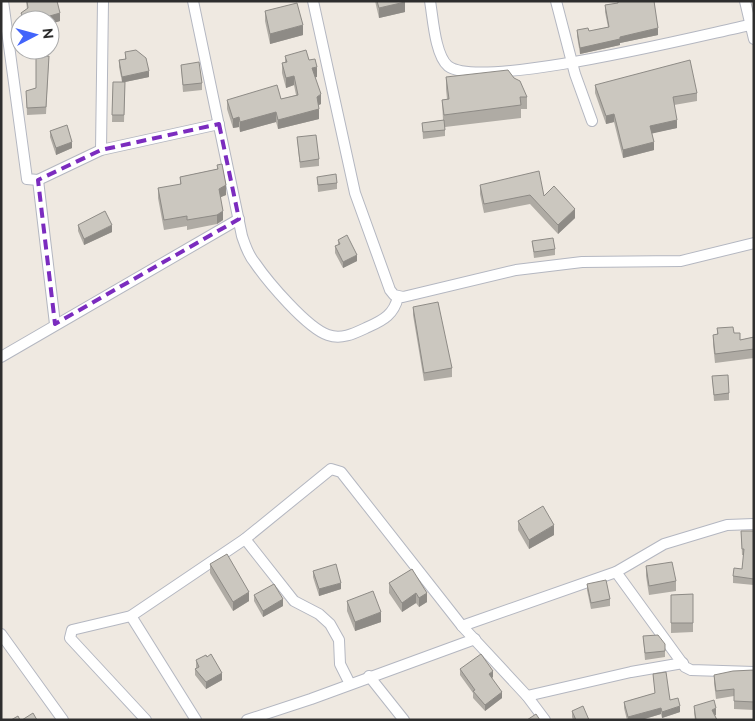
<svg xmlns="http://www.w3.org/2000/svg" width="755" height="721" viewBox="0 0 755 721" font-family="Raleway,sans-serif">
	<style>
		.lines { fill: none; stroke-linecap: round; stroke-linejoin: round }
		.minor-casing { stroke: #b4b7c1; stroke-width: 12 }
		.minor { stroke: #fff; stroke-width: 10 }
		.wall { fill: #afaba4 }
		.shaded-wall { fill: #8e8b86 }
		.building { fill: #cbc7bf; stroke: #8e8b86 }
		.marked { fill: none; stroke: #7b2cbf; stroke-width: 4; stroke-dasharray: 10 6; stroke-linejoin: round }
	</style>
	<rect width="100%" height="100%" fill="#efe9e1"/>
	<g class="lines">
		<g class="minor-casing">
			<g id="minor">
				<polyline points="3,1 27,179 38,180 101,150 219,124"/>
				<path d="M 193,1 L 242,236 C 245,245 248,255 255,263 C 268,282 307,328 328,335 C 342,340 355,333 368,327 C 384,320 394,314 398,297"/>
				<polyline points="313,1 355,193 390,290 394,295 403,297 516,270 582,262 681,261 754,243"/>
				<path d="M 430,1 C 433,18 435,55 448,66 C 481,91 701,35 750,25"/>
				<polyline points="556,1 575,74 592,121"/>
				<polyline points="745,1 754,39"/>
				<polyline points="101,150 103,1"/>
				<polyline points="38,180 55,324"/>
				<polyline points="1,357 239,219"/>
				<polyline points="245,539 294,601 319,614 330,624 339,640 340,664 350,684"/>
				<polyline points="616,572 685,667 691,670 754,672"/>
				<polyline points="131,616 196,720"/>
				<polyline points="462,626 616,572 664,544 727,525 754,524"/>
				<polyline points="1,634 63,720"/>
				<polyline points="369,676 404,720"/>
				<polyline points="527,696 631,672 683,663"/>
				<polyline points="146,720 70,638 72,630 131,616 245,539 331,469 341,472 462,626 527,696 545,720"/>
				<polyline points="247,720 311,699 475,639"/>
			</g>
		</g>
		<use href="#minor" class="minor"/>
	</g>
	<g class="wall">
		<polygon points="26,1 57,1 60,21 50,24 50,20 21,20 21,13 27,9"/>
		<polygon points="375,1 405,1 405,12 379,18"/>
		<polygon points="618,1 654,1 658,35 620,43 620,45 580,54 577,36 577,30 589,31 608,27 605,12 605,5 618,3"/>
		<polygon points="265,11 303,35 270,44 265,21"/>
		<polygon points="125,52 149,77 125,82 124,122 112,122 113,82 122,82 119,67 119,60 125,59"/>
		<polygon points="49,56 46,114 27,115 26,91 36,88"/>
		<polygon points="285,56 309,60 317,77 315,77 321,104 318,105 319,119 278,129 276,122 240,132 239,127 233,128 227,109 227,100 281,99 296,95 294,85 286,88 282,73 282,63 285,62"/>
		<polygon points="181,65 202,83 202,90 183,92"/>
		<polygon points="446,77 527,97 527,109 521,109 521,118 445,127 445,136 423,139 422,123 443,120 442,100 447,99 446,89"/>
		<polygon points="595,85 697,93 697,101 674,105 677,128 652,133 654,150 623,158 614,122 606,124 595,93"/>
		<polygon points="50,131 72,148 56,155 50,137"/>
		<polygon points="297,137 319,159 319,166 300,168"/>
		<polygon points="217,165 226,195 220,197 223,220 217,224 187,230 187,226 164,230 158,198 158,188 180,185 180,177 217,169"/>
		<polygon points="317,177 337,183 337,189 318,192"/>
		<polygon points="480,185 544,196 575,218 558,234 530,204 484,213 480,194"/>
		<polygon points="78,225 112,232 84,245 78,231"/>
		<polygon points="338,240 357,261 343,268 335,253 335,246 338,245"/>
		<polygon points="532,241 555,249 555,255 534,258"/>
		<polygon points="413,307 452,368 452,377 424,381 413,315"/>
		<polygon points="717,328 734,333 740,340 754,337 754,358 715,363 713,344 713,335 717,334"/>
		<polygon points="712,376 729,393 729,400 714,401"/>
		<polygon points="518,521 554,535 529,549 518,530"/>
		<polygon points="741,531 754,531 754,585 733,583 733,576 742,569 744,555 742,555"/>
		<polygon points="210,564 249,601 233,611 210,573"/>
		<polygon points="646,566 676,581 676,591 649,595 646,576"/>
		<polygon points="412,569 427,602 419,607 416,603 402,612 389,593 389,583"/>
		<polygon points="313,571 341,589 319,596 313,577"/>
		<polygon points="587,584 610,599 610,606 591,609 587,590"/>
		<polygon points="693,594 693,632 671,633 671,595"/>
		<polygon points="254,595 283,606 263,617 254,601"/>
		<polygon points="347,601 381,622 355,631 347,611"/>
		<polygon points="643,636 665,651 665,657 645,660"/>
		<polygon points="196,660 222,680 206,689 195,675 195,669 196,668"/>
		<polygon points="460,669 493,677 492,678 502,698 485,711 473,698 473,693 460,675"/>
		<polygon points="754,670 754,710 734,709 734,696 716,699 714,683 714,675"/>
		<polygon points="653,674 670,700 680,712 662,718 661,714 641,720 627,720 624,708 624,702 655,693"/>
		<polygon points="694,706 716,715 715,715 717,720 695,720 694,713"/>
		<polygon points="572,711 589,720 573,720 572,717"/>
	</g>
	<g class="shaded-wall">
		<polygon points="405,2 405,12 379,18 379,8"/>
		<polygon points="60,13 60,21 50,24 50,20 36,20"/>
		<polygon points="303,25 303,35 270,44 270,34"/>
		<polygon points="658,28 658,35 620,43 620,45 580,54 580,48 620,37"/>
		<polygon points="317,67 317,77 312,78 312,68"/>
		<polygon points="149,71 149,77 125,82 124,122 125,82 122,83 122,77"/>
		<polygon points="294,76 294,85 286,88 286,78"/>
		<polygon points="321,94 321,104 317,106 317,97"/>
		<polygon points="319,109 319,119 278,129 278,120"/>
		<polygon points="276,112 276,122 240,132 240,122"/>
		<polygon points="614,114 614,122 606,124 606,116"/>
		<polygon points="239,117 239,127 233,128 233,119"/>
		<polygon points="677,120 677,128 650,134 650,126"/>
		<polygon points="72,142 72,148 56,155 56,148"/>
		<polygon points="654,142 654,150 623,158 623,150"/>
		<polygon points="226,185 226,195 219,198 219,189"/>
		<polygon points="575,209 575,218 558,234 558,225"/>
		<polygon points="223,211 223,220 217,224 217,215"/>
		<polygon points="112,225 112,232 84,245 84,239"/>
		<polygon points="357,255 357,261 343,268 343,262"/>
		<polygon points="554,525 554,535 529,549 529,540"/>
		<polygon points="341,583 341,589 319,596 319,589"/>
		<polygon points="249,592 249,601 233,611 233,602"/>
		<polygon points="416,593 416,603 402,612 402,603"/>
		<polygon points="427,593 427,602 419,607 419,598"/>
		<polygon points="283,599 283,606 263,617 263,611"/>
		<polygon points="381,612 381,622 355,631 355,622"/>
		<polygon points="493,671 493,677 489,680 489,674"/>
		<polygon points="222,673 222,680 206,689 206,682"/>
		<polygon points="502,692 502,698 485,711 485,705"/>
		<polygon points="680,706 680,712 662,718 662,712"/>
		<polygon points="661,708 661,714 641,720 628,720 628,717"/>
		<polygon points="716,708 716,715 712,716 712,710"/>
	</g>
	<g class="building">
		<polygon points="27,1 57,1 60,13 36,20 24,20 21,13 28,8"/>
		<polygon points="377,1 405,1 405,2 379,8"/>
		<polygon points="618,1 654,1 658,28 620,37 620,39 580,48 577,30 588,28 589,31 609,27 605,5 618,3"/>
		<polygon points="297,3 303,25 270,34 265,11"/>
		<polygon points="136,50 146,58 149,71 122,77 119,60 126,59 125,52"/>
		<polygon points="306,50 309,60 315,59 317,67 312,68 321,94 317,97 319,109 278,120 276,112 240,122 239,117 233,119 227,100 277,85 281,99 298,95 294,76 286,78 282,63 287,62 285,56"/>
		<polygon points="49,56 46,107 27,108 26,91 36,88 36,58"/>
		<polygon points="690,60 697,93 673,97 677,120 650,126 654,142 623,150 614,114 606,116 595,85"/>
		<polygon points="199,62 202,83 183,85 181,65"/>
		<polygon points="508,70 514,78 520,81 527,97 520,97 521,105 444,115 442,100 449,99 446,77"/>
		<polygon points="113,82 125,82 124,115 112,115"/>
		<polygon points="444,120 445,130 423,132 422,123"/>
		<polygon points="67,125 72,142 56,148 50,131"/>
		<polygon points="316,135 319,159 300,162 297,137"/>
		<polygon points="222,164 226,185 219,189 223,211 217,215 187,220 187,216 164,220 158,188 181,184 180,177 218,169 217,165"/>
		<polygon points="539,171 544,196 554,186 575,209 558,225 530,195 484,204 480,185"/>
		<polygon points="336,174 337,183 318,185 317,177"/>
		<polygon points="105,211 112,225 84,239 78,225"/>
		<polygon points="347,235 357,255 343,262 335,246 340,244 338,240"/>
		<polygon points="553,238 555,249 534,252 532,241"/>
		<polygon points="438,302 452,368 424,373 413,307"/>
		<polygon points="733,327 734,333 740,333 740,340 754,337 754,349 715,354 713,335 718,334 717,328"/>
		<polygon points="728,375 729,393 714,395 712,376"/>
		<polygon points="543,506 554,525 529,540 518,521"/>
		<polygon points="741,531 754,531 754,579 733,576 734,568 742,569 744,549 742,549"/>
		<polygon points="227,554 249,592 233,602 210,564"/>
		<polygon points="672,562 676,581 649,586 646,566"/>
		<polygon points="336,564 341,583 319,589 313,571"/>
		<polygon points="412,569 427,593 419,598 416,593 402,603 389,583"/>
		<polygon points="606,580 610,599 591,603 587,584"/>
		<polygon points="274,584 283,599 263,611 254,595"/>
		<polygon points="373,591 381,612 355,622 347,601"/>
		<polygon points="693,594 693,623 671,623 671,595"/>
		<polygon points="658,635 665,644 665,651 645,653 643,636"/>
		<polygon points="211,654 222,673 206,682 195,669 199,667 196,660 206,655 207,657"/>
		<polygon points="481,654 493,671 489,674 502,692 485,705 473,691 475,690 460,669"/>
		<polygon points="754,670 754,702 734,701 734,689 716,691 714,675 733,671"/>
		<polygon points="666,672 670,700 678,698 680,706 662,712 661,708 628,717 624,702 655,693 653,674"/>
		<polygon points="714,700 716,708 712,710 717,720 696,720 694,706"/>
		<polygon points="583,706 589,720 576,720 572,711"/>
		<polygon points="33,713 37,720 22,720"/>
		<polygon points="536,714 540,720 527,720"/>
		<polygon points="18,716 20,720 11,720"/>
	</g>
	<path class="marked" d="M 219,124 L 239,219 L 55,324 L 38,180 L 101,150 Z"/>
	<rect width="755" height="721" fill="none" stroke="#2e2e2e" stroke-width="5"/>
	<g transform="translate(35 35) rotate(84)"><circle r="24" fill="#ffffff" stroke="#ababab"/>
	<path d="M0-4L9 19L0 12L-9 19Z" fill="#4264fb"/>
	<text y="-8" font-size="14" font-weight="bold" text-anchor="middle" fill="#2e2e2e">N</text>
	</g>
</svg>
